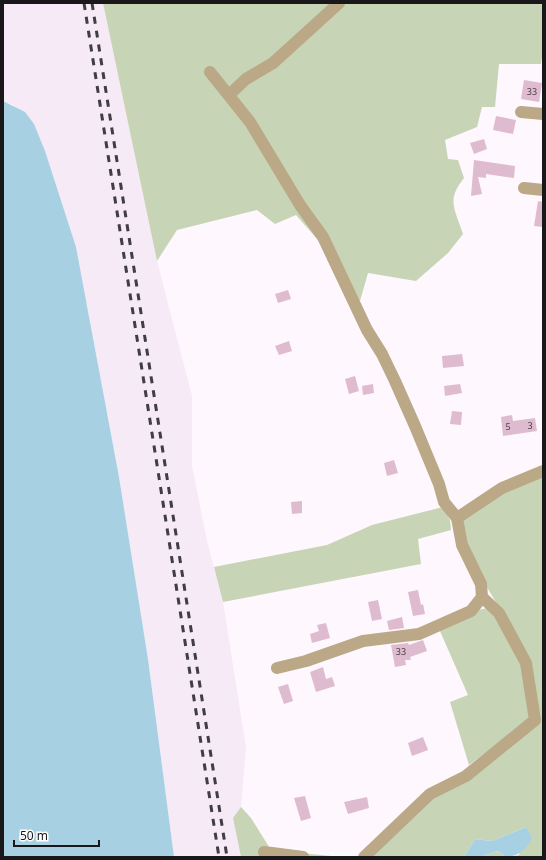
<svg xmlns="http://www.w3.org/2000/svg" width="546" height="860" viewBox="0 0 546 860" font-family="'Noto Sans',sans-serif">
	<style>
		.built { fill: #f6eaf6 }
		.green { fill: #c8d4b6 }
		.water { fill: #a7d1e3 }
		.building { fill: #dfbbd0 }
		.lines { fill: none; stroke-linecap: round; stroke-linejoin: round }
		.street { stroke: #baa887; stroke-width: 12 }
		.rail { stroke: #413e41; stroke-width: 3; stroke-dasharray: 7 7; stroke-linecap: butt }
		.labels { text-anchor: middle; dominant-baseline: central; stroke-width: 4; stroke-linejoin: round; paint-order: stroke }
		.number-label { font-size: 9px; fill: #4b4048 }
	</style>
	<rect width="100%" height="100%" fill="#fef7fe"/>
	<polygon class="built" points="3,3 103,3 157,261 192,396 192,466 207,541 223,602 246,747 241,807 233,818 241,857 174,857 148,659 119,477 76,247 13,105 3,101"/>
	<g class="green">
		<path d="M 103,3 L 543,3 L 543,52 L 541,64 L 499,64 L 495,107 L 482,107 L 477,127 L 445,140 L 448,159 L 458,160 L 464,178 C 446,200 455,209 463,234 L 448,253 L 416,281 L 368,273 L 360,301 L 318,240 L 296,215 L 275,224 L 257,210 L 177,230 L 157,261 Z"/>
		<polygon points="543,475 543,857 509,857 519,855 526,827 492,841 475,839 464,857 371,857 432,796 467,779 537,709 501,611 484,582 466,545 463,522 466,515 499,495"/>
		<polygon points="443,507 450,520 451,530 418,539 421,564 223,602 214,567 327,545 372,525"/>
		<polygon points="488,608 494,615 522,665 531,708 528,720 521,726 469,765 450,702 468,695 440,631 478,610"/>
		<polygon points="241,807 251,818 271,850 341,857 241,857 233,818"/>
		<polygon points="498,851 506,857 480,857"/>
	</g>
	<g class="water">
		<polygon points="3,101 25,112 34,124 45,151 76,247 119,477 148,659 174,857 3,857"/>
		<path d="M 526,827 L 532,838 C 526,849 520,856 506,857 L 498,851 L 480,857 L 464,857 L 475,839 L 492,841 Z"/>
	</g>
	<g class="building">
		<polygon points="524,80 542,83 539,102 521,99"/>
		<polygon points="496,116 516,120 513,134 493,130"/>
		<polygon points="484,139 487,149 474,154 470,143"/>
		<polygon points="474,160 515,166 514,178 486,174 486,178 478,177 482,194 471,196"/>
		<polygon points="538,201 543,202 543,227 534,226"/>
		<polygon points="288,290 291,299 278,303 275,294"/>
		<polygon points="289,341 292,351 279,355 275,346"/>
		<polygon points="462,354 464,366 443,368 442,356"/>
		<polygon points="355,376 359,391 349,394 345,379"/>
		<polygon points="373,384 374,393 363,395 362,386"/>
		<polygon points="460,384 462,393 445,396 444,386"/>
		<polygon points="452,411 462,412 461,425 450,424"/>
		<polygon points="512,415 513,421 535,418 537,431 503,436 501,417"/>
		<polygon points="394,460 398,473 387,476 384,463"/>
		<polygon points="302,501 302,513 292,514 291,502"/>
		<polygon points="418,590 421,605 423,604 425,614 413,616 408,592"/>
		<polygon points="378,600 382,619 372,621 368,602"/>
		<polygon points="402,617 404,628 389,630 387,621"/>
		<polygon points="326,623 330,638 312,643 310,634 319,631 317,625"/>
		<polygon points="423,640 427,651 410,657 411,660 405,660 406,665 395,667 391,645 408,643 409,645"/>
		<polygon points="323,667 326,679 332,677 335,686 316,692 310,672"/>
		<polygon points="288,684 293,701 284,704 278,687"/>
		<polygon points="423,737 428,750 412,756 408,743"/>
		<polygon points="305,796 311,818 301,821 294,798"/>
		<polygon points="367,797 369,808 348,814 344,802"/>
	</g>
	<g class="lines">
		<g class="street">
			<polyline points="210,72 250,122 300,205 323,237 367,330 382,354 395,381 415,426 439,484 444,502 457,518 462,545 481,584 482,597 471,611 419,634 363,641 306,661 277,668"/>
			<polyline points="229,95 246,79 273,63 339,3"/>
			<polyline points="521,112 543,114"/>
			<polyline points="524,188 543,190"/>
			<polyline points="457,518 502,488 543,471"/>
			<polyline points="264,852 303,857"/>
			<polyline points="364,857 430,794 466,776 535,720 526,663 499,613 482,597"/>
		</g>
		<g class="rail">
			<polyline points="84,3 219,857"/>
			<polyline points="92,3 227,857"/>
		</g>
	</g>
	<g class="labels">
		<g class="number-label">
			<text x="532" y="91">33</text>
			<text x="530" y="425">3</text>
			<text x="508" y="426">5</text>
			<text x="401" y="651">33</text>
		</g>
	</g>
	<rect width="546" height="860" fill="none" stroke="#1a171a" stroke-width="8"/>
	<path d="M14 840v6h85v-6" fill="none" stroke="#1a171a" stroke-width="2"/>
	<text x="20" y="840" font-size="12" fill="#1a171a" stroke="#ffffff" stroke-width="3" paint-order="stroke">50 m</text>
</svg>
